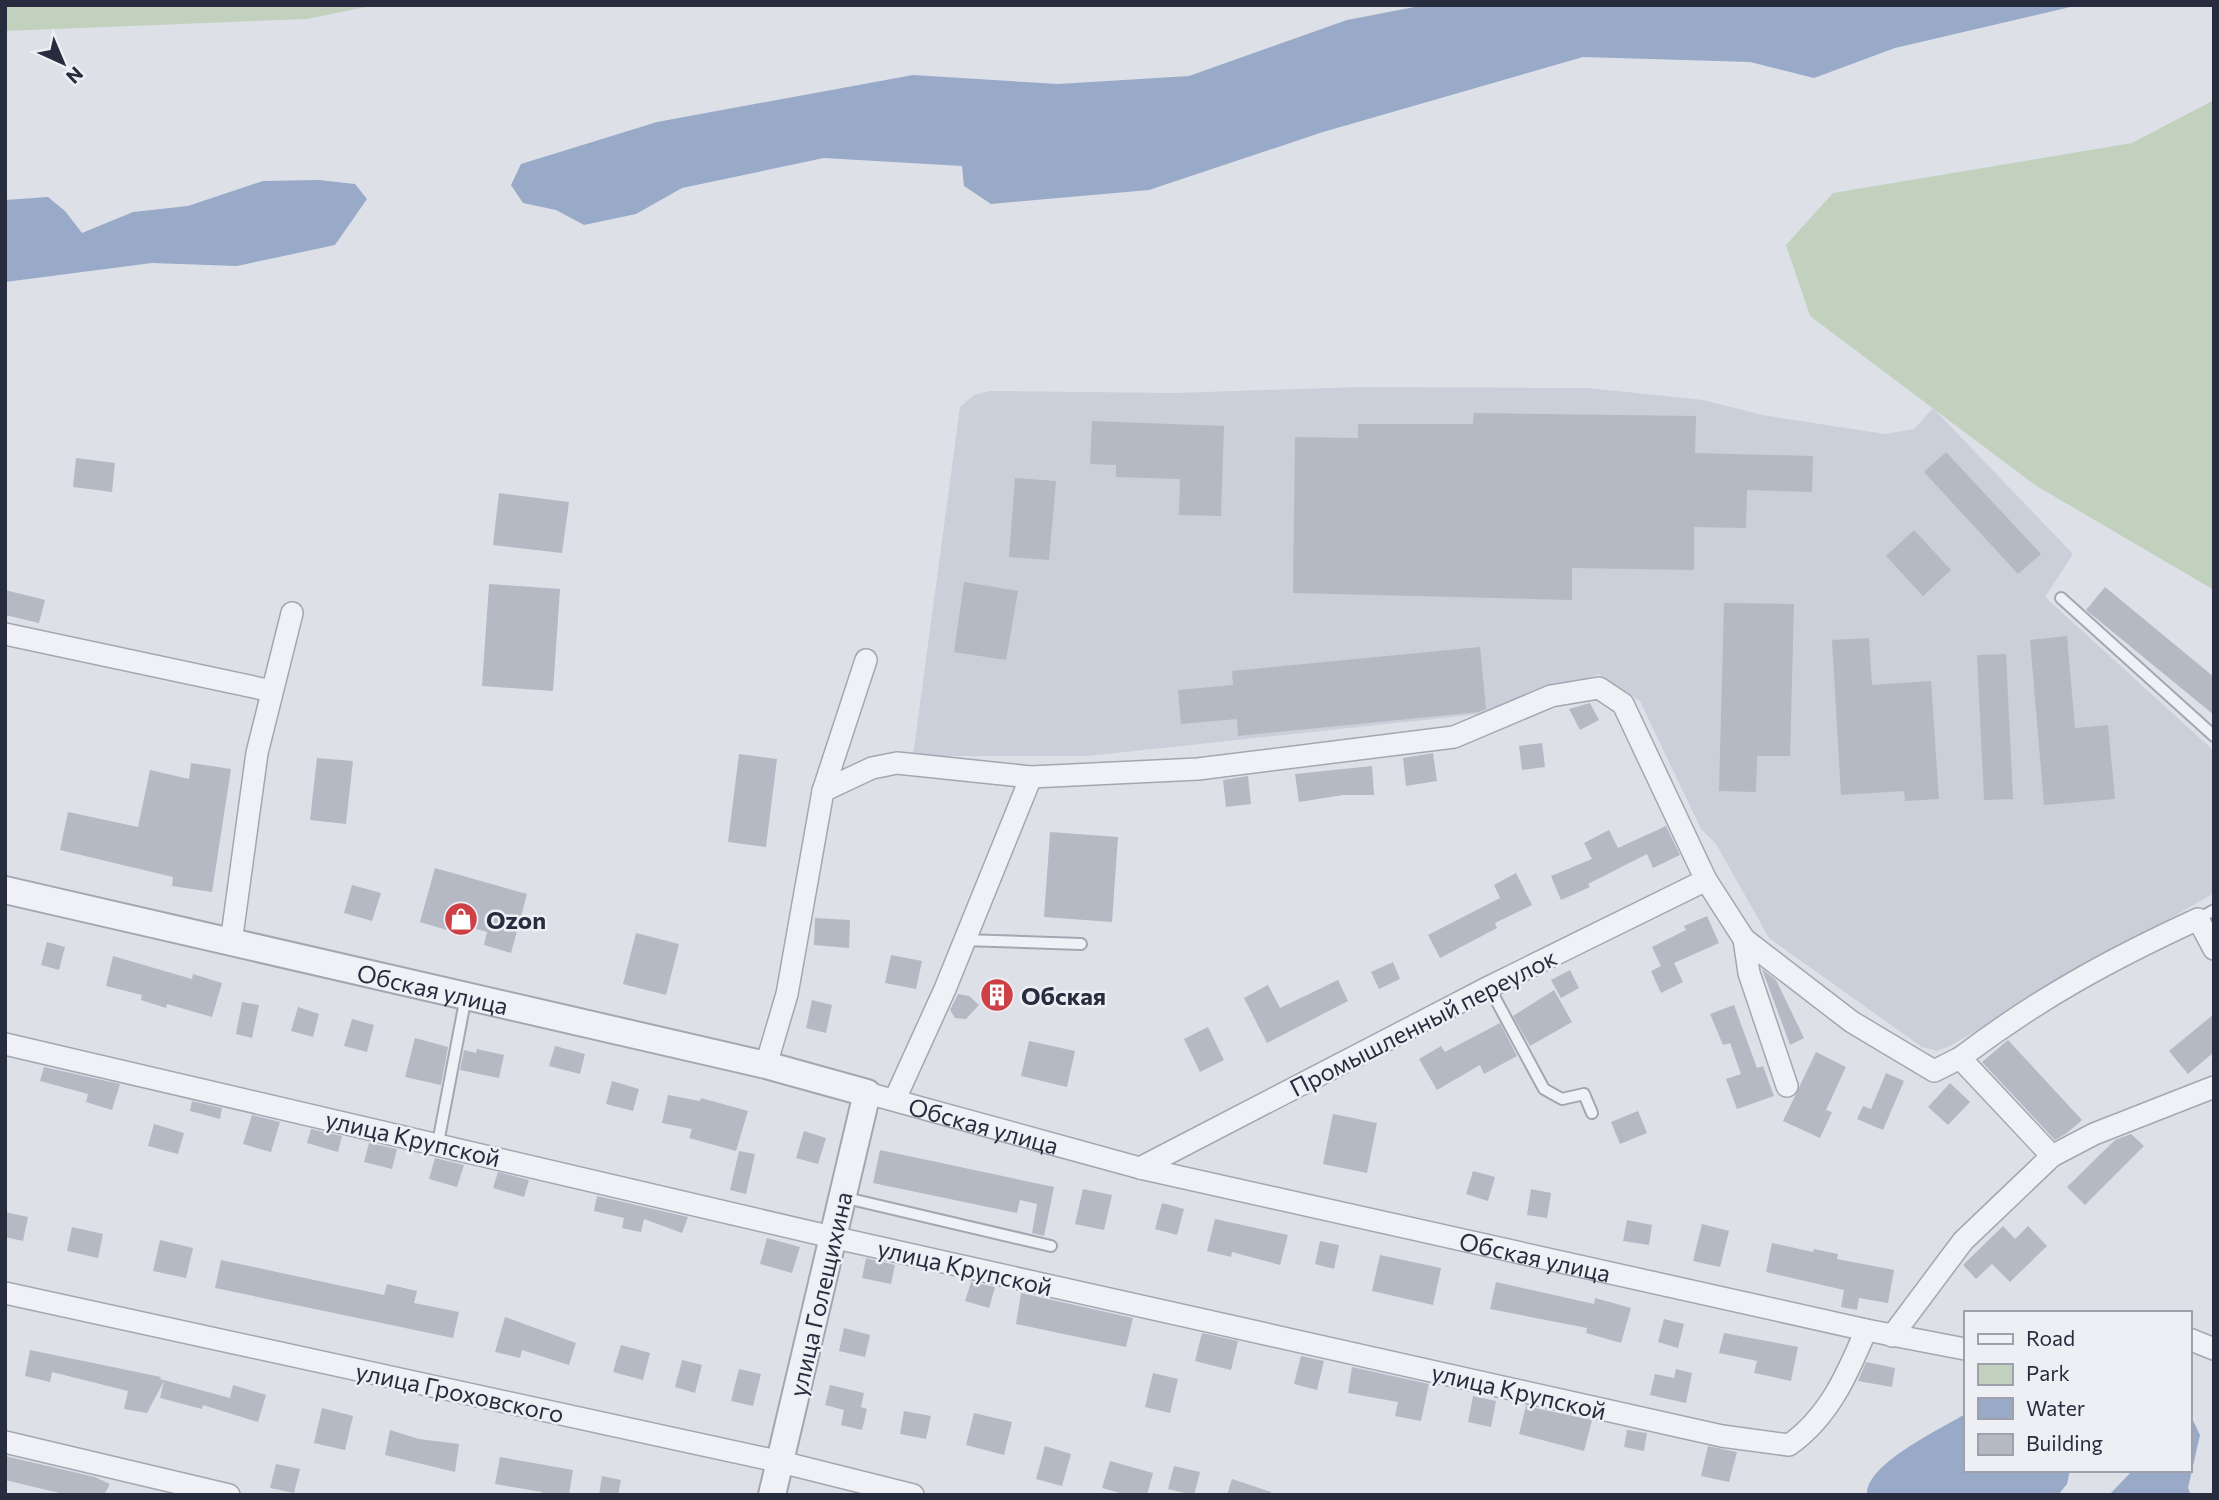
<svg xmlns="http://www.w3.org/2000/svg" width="2219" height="1500" viewBox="0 0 2219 1500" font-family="Commissioner,sans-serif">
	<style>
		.built { fill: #cbcfd9 }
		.green { fill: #c1d1be }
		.water { fill: #98aac8 }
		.building { fill: #b4b9c4 }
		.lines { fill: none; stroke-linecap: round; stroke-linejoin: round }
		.service-casing { stroke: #a3a7b1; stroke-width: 14 }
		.minor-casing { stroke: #a3a7b1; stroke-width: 24 }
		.tertiary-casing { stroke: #a3a7b1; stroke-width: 30 }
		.service { stroke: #f0f1f6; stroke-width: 10 }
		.minor { stroke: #f0f1f6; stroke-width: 21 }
		.tertiary { stroke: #f0f1f6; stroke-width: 26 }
		.labels { text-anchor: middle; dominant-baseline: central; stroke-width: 5; stroke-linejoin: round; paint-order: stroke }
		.poi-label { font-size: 24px; font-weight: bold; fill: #272d3e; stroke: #edeff5; text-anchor: start }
		.street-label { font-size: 24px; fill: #272d3e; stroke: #edeff5 }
	</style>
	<rect width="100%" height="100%" fill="#dde0e7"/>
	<polygon class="built" points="1360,387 1588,388 1703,400 1762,415 1885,434 1914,429 1933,408 2073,554 2045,597 2214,751 2214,893 1950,1046 1937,1051 1922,1047 1769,938 1716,844 1701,829 1640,701 1599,674 1490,713 1088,756 913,756 960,407 974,395 990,391 1175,393"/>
	<g class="green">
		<polygon points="5,5 375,5 307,19 5,31"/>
		<polygon points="2214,100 2214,590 2035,485 1810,316 1786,245 1833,193 2132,143"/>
	</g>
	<g class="water">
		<polygon points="1425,5 2079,5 1895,48 1814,78 1750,62 1583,57 1323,132 1149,190 991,204 964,186 962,166 824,158 682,188 636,214 584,225 556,210 523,203 511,185 521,164 657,122 913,75 1058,84 1189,76 1347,20"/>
		<polygon points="319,180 355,184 367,199 335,245 237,266 152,263 5,282 5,200 48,197 65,211 82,233 133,212 188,206 263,181"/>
		<polygon points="2189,1412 2200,1435 2188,1488 2191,1495 2109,1495 2133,1470 2189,1470"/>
		<path d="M 1965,1414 L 1965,1470 L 2070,1470 L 2067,1484 L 2058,1495 L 1867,1495 C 1865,1464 1941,1429 1965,1414 Z"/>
	</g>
	<g class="building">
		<polygon points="1474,413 1696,416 1695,453 1813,456 1812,492 1747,490 1746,528 1694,527 1694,570 1572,568 1572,600 1293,593 1295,437 1358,438 1358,424 1473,424"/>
		<polygon points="1092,421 1224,426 1221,516 1179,515 1180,479 1116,477 1116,465 1090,464"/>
		<polygon points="1946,452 2041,554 2018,574 1924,472"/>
		<polygon points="76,458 115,463 112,492 73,487"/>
		<polygon points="1015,478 1056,481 1049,560 1009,557"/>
		<polygon points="499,493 569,502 562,553 493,545"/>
		<polygon points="1914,530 1951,570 1923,596 1886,556"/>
		<polygon points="964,582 1018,591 1006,660 954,652"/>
		<polygon points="489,584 560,589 553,691 482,686"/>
		<polygon points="2105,587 2214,677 2214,715 2086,610"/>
		<polygon points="5,590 45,600 39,623 5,615"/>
		<polygon points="1724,603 1794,604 1790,756 1757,756 1756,792 1719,791"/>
		<polygon points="2067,636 2075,728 2108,725 2115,799 2044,805 2030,640"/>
		<polygon points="1869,638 1872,685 1931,681 1939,799 1905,801 1904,791 1841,795 1832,640"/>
		<polygon points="1480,647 1486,709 1479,712 1238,736 1237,719 1181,724 1178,690 1233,685 1232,671"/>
		<polygon points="2006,654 2013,799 1984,800 1977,655"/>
		<polygon points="1590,703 1599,720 1580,730 1569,709"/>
		<polygon points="1542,743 1545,767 1522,770 1519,746"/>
		<polygon points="1433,753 1437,781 1406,786 1403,758"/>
		<polygon points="739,754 777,759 766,847 728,842"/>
		<polygon points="317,758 353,761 346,824 310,820"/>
		<polygon points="191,763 231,769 212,892 172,886 173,877 60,850 68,812 138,827 150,770 189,779"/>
		<polygon points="1372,766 1374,795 1343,795 1299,802 1295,774"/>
		<polygon points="1248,776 1251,804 1226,807 1223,780"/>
		<polygon points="1666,826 1680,855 1653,868 1647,854 1588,884 1590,887 1561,900 1551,876 1592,859 1584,843 1609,830 1618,848"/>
		<polygon points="1050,832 1118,837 1112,922 1044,917"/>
		<polygon points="435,868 527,894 511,953 484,945 487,932 449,921 447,930 420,922"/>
		<polygon points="1516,873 1532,905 1495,923 1497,928 1440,958 1428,935 1500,898 1494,885"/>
		<polygon points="352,885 381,893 372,921 344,913"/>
		<polygon points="1707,916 1719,943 1674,963 1683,982 1661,993 1651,971 1661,966 1652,947 1686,930 1684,926"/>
		<polygon points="815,918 850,920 849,948 814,945"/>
		<polygon points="636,933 679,944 666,995 623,984"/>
		<polygon points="47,942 65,947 59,970 41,965"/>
		<polygon points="891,955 922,961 916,989 885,983"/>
		<polygon points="113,956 192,979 193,974 222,983 212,1017 167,1004 166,1008 141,1000 142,995 106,986"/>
		<polygon points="1393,962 1400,979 1379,989 1371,972"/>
		<polygon points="1762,969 1776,980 1804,1038 1790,1045"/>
		<polygon points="1570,970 1579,988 1561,998 1551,980"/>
		<polygon points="1338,980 1348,1001 1267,1043 1244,998 1268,985 1280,1008"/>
		<polygon points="991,983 1006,985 1003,1007 988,1005"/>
		<polygon points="1554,990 1572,1022 1530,1046 1513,1016"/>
		<polygon points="958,994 969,996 979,1005 966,1019 955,1018 950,1010"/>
		<polygon points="812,1000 832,1005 826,1033 806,1028"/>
		<polygon points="242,1002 259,1005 252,1038 236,1034"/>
		<polygon points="1734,1005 1757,1068 1763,1066 1774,1096 1737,1109 1726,1079 1741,1074 1730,1043 1723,1045 1710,1014"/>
		<polygon points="298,1007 319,1014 313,1037 291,1031"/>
		<polygon points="2214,1014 2214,1052 2188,1074 2169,1051"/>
		<polygon points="352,1019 374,1025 367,1052 344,1046"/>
		<polygon points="1500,1023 1517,1056 1484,1074 1480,1065 1437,1090 1419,1059 1441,1046 1445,1052"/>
		<polygon points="1208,1027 1224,1060 1200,1072 1184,1039"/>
		<polygon points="415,1038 448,1047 441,1085 405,1077"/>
		<polygon points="2008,1040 2082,1120 2067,1133 2055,1140 1982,1062"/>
		<polygon points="1029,1041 1075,1051 1067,1087 1021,1076"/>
		<polygon points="555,1046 585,1054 580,1074 549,1066"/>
		<polygon points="477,1049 504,1055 499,1078 460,1070 464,1050 476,1053"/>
		<polygon points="1816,1052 1846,1067 1826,1110 1832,1112 1820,1138 1783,1121"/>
		<polygon points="44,1067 120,1084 112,1110 86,1102 88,1094 40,1081"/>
		<polygon points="1886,1073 1904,1081 1883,1130 1857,1119 1863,1106 1871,1109"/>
		<polygon points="612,1081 639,1089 633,1111 606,1104"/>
		<polygon points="1950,1083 1970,1102 1948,1125 1928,1107"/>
		<polygon points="668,1095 700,1101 701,1098 748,1111 736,1151 689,1138 692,1129 662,1123"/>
		<polygon points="192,1101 222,1108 220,1119 190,1111"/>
		<polygon points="1638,1111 1647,1133 1620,1144 1611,1122"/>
		<polygon points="1333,1114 1377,1123 1367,1173 1323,1164"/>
		<polygon points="252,1115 280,1122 271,1152 243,1144"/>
		<polygon points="154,1124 184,1133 178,1154 148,1146"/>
		<polygon points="311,1129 342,1136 338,1152 307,1143"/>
		<polygon points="804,1131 826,1138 818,1164 796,1158"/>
		<polygon points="2131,1134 2144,1146 2085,1205 2067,1187 2115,1140"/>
		<polygon points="369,1143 397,1149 392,1169 364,1162"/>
		<polygon points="880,1150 1054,1187 1044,1236 1032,1233 1037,1204 1020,1200 1017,1213 873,1183"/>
		<polygon points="739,1151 755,1154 746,1194 730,1190"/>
		<polygon points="435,1158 464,1165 457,1187 429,1179"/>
		<polygon points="1473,1171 1495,1177 1488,1201 1466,1194"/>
		<polygon points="498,1172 529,1180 524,1197 493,1188"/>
		<polygon points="1083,1189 1112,1195 1104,1230 1075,1224"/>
		<polygon points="1531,1189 1551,1193 1547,1218 1527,1215"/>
		<polygon points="597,1196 688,1217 682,1233 644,1219 641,1232 622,1228 624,1218 594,1211"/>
		<polygon points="1162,1203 1184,1209 1177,1235 1155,1229"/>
		<polygon points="5,1212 28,1217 23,1241 5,1237"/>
		<polygon points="1215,1219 1288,1235 1280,1265 1232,1252 1231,1257 1207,1251"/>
		<polygon points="1627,1220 1652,1225 1649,1245 1623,1241"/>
		<polygon points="1702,1224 1729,1231 1720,1267 1693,1261"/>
		<polygon points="2003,1226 2015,1239 2028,1226 2047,1246 2010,1282 1992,1264 1976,1279 1963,1265"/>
		<polygon points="72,1227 103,1234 98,1258 67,1251"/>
		<polygon points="767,1238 800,1247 792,1273 760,1264"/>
		<polygon points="160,1240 193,1248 186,1278 153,1271"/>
		<polygon points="1320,1241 1339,1245 1334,1269 1315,1264"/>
		<polygon points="1772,1243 1813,1252 1814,1249 1838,1254 1837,1259 1894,1270 1888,1303 1859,1298 1857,1310 1841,1307 1844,1290 1766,1272"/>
		<polygon points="1380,1255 1441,1268 1433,1305 1372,1291"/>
		<polygon points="866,1258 895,1265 891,1284 862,1278"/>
		<polygon points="221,1260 384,1295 387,1284 417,1291 414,1303 459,1312 453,1338 215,1288"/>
		<polygon points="971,1282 995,1287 989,1308 965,1301"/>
		<polygon points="1496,1282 1594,1304 1595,1298 1631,1308 1621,1343 1586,1333 1587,1328 1490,1309"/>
		<polygon points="1021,1293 1133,1318 1126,1347 1016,1324"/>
		<polygon points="505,1317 576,1343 569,1365 522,1350 520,1358 495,1352"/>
		<polygon points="1664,1319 1684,1324 1678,1348 1658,1342"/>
		<polygon points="844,1328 870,1335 865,1357 839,1351"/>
		<polygon points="1202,1333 1238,1341 1231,1370 1195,1361"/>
		<polygon points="1724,1333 1798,1347 1791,1381 1754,1373 1757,1361 1719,1353"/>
		<polygon points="621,1345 650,1353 643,1380 613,1372"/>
		<polygon points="30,1350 161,1377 160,1379 230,1398 233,1385 266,1395 258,1422 203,1405 202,1409 160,1398 164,1381 147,1413 124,1409 128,1391 52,1372 50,1382 25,1376"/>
		<polygon points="1301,1356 1324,1361 1317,1390 1294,1384"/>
		<polygon points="682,1360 702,1365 695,1393 675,1387"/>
		<polygon points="1866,1362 1895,1368 1892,1387 1858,1381"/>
		<polygon points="1352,1367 1429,1384 1421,1421 1395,1416 1398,1402 1348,1393"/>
		<polygon points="739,1369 761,1374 753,1406 731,1401"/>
		<polygon points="1676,1369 1692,1373 1686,1403 1650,1395 1655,1374 1674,1378"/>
		<polygon points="1153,1373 1178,1379 1170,1413 1145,1407"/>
		<polygon points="830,1385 864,1393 861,1407 867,1409 862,1430 841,1425 844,1410 825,1405"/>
		<polygon points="1473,1396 1496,1401 1491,1427 1468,1422"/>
		<polygon points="1526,1406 1592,1420 1584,1451 1519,1434"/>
		<polygon points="322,1408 353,1416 345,1450 314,1443"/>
		<polygon points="904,1411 931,1416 926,1439 900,1434"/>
		<polygon points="974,1413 1012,1422 1004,1455 966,1445"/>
		<polygon points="390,1430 419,1439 459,1444 455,1472 385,1455"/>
		<polygon points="1627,1430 1647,1433 1644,1451 1624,1447"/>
		<polygon points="1045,1446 1071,1454 1062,1486 1036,1479"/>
		<polygon points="1708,1446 1737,1452 1729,1482 1701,1476"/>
		<polygon points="5,1456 95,1477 110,1484 104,1495 68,1495 5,1480"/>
		<polygon points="500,1457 573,1470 569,1495 542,1495 542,1492 495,1484"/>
		<polygon points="1110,1461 1153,1473 1147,1495 1127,1495 1102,1488"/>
		<polygon points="276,1464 300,1469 294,1493 270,1488"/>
		<polygon points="1174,1466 1200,1472 1194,1495 1168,1489"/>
		<polygon points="602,1476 621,1480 618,1495 599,1495"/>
		<polygon points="1232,1479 1271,1492 1271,1495 1227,1495"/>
	</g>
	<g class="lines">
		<g class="service-casing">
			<g id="service">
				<polyline points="2061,598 2214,736"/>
				<polyline points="2198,919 2214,910"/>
				<polyline points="963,940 1081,944"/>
				<polyline points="1489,987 1544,1089 1562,1099 1584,1094 1592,1113"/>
				<polyline points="438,1143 466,996"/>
				<polyline points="842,1197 1051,1246"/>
			</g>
		</g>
		<g class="minor-casing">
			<g id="minor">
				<polyline points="5,634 272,691"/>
				<polyline points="823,791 872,768 897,763 1031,777 1198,769 1454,737 1551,696 1599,688 1623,704 1706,880 1744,939 1852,1022 1934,1071 1960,1058 2052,1156"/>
				<polyline points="1744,939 1749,973 1787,1086"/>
				<polyline points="231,943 257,753 292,613"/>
				<path d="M 5,1044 L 832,1237 L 1722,1436 L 1789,1445 C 1829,1417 1848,1373 1866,1330"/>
				<path d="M 1960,1058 C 2038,999 2109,960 2198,919 L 2214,949"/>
				<polyline points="766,1065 787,994 823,791 866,660"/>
				<path id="s1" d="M 867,1093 L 1140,1168 L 1866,1330 L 1965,1349"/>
				<polyline points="895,1099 945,989 1031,777"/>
				<polyline points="1140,1168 1489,987 1706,880"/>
				<polyline points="5,1293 781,1462 913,1495"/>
				<polyline points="1892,1336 1963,1241 2052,1156 2094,1134 2214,1087"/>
				<polyline points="2189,1339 2214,1349"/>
				<polyline points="5,1442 229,1495"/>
			</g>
		</g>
		<g class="tertiary-casing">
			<g id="tertiary">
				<path id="s2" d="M 5,890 L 766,1065 L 867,1093 L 772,1495"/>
			</g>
		</g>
		<use href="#service" class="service"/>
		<use href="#minor" class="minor"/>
		<use href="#tertiary" class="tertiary"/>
	</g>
	<defs>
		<g id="shop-disc" transform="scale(1.75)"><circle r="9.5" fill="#ce4046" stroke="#edeff5"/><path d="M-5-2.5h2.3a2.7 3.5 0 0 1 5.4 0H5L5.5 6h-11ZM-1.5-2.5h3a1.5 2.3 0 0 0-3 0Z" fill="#fff"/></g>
		<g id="building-disc" transform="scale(1.75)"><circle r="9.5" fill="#ce4046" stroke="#edeff5"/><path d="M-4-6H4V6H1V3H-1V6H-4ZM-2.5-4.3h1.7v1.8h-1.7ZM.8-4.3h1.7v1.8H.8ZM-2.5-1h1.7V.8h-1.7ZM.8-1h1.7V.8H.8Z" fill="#fff"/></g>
	</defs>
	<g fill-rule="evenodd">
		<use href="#shop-disc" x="461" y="919"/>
		<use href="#building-disc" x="997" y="995"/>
	</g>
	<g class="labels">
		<g class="poi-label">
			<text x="486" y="919">Ozon</text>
			<text x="1021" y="995">Обская</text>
		</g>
		<g class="street-label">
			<text stroke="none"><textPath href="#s2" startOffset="439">Обская улица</textPath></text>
			<text transform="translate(1423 1022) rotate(-27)">Промышленный переулок</text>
			<text stroke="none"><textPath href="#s1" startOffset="121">Обская улица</textPath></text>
			<text transform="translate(413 1138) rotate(13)">улица Крупской</text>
			<text stroke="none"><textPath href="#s1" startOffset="688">Обская улица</textPath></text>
			<text transform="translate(965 1267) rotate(13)">улица Крупской</text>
			<text transform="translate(820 1294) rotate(-77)">улица Голещихина</text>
			<text transform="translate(1519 1391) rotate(13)">улица Крупской</text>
			<text transform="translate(460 1392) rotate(12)">улица Гроховского</text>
		</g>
	</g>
	<rect width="2219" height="1500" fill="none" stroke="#272d3e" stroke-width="14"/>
	<rect x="1964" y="1311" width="228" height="161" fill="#edeff5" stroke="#9ea1ac" stroke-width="2"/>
	<rect x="1978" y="1334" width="35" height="10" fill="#f0f1f6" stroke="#9ea1ac" stroke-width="2"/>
	<text x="2026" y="1346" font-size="21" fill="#272d3e">Road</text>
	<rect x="1978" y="1364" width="35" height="21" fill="#c1d1be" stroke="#9ea1ac" stroke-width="2"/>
	<text x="2026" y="1381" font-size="21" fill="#272d3e">Park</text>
	<rect x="1978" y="1398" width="35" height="21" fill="#98aac8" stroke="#9ea1ac" stroke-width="2"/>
	<text x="2026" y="1416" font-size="21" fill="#272d3e">Water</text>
	<rect x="1978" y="1434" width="35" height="21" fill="#b4b9c4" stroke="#9ea1ac" stroke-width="2"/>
	<text x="2026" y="1451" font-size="21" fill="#272d3e">Building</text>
	<g transform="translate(63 63) rotate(136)" stroke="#edeff5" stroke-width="5" paint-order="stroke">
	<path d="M0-5L12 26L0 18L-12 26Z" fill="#272d3e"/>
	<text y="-10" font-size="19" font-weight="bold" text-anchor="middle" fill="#272d3e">N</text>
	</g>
</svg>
